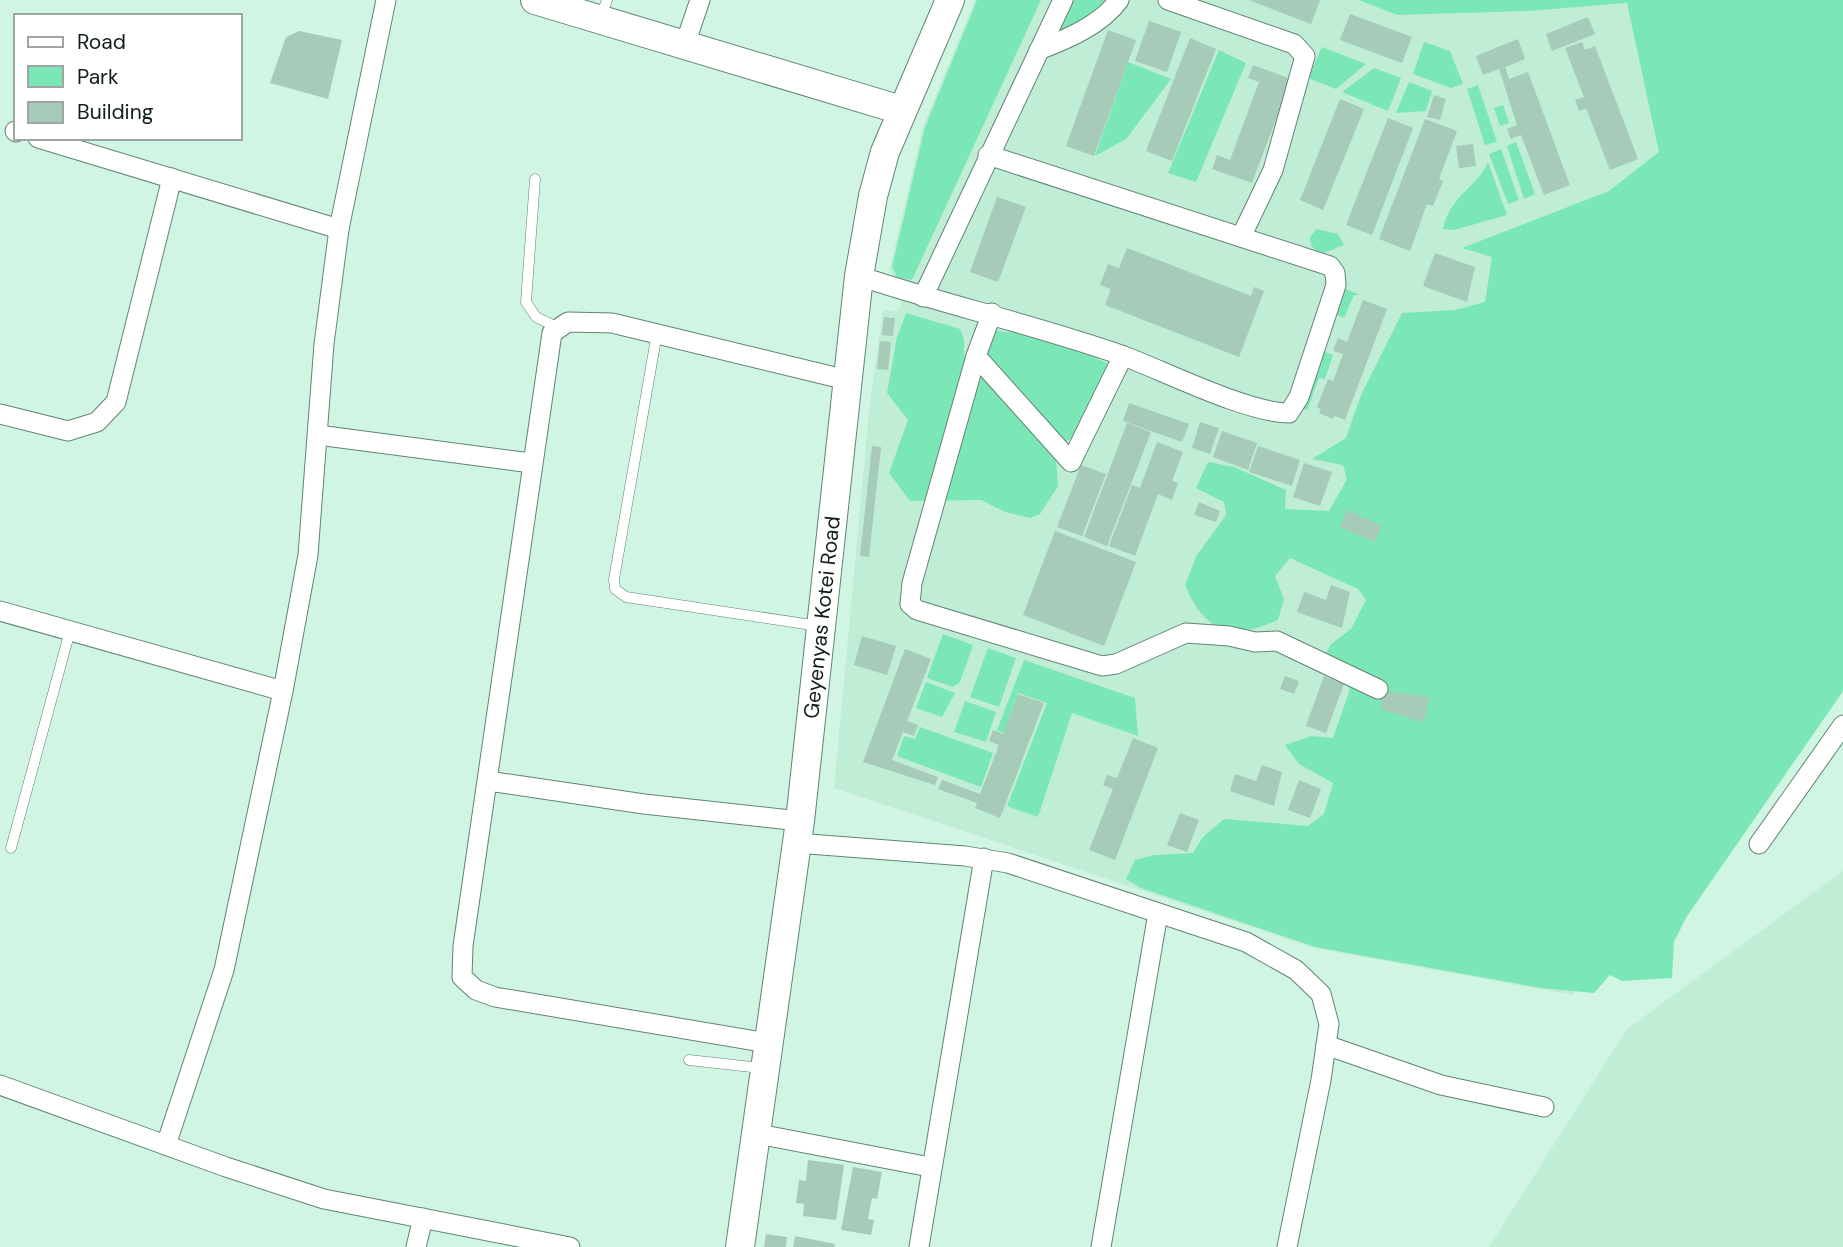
<svg xmlns="http://www.w3.org/2000/svg" width="1843" height="1247" viewBox="0 0 1843 1247" font-family="'DM Sans',sans-serif">
	<style>
		.built { fill: #bfedd6 }
		.green { fill: #7be7b7 }
		.building { fill: #a6cbb8 }
		.lines { fill: none; stroke-linecap: round; stroke-linejoin: round }
		.lane-casing { stroke: #618473; stroke-width: 11 }
		.street-casing { stroke: #618473; stroke-width: 21 }
		.secondary-casing { stroke: #618473; stroke-width: 30 }
		.lane { stroke: #fff; stroke-width: 10 }
		.street { stroke: #fff; stroke-width: 19 }
		.secondary { stroke: #fff; stroke-width: 28 }
		.labels { text-anchor: middle; dominant-baseline: central; stroke-width: 6; stroke-linejoin: round; paint-order: stroke }
		.street-label { font-size: 21px; fill: #101e17; stroke: #fff }
	</style>
	<rect width="100%" height="100%" fill="#d0f6e3"/>
	<g class="built">
		<polygon points="975,0 1843,0 1843,692 1679,928 1633,905 1573,995 1314,948 834,788 870,402 883,310 898,311 911,283 894,278 889,271 923,126"/>
		<polygon points="1843,871 1843,1247 1489,1247 1627,1029"/>
	</g>
	<g class="green">
		<polygon points="977,0 1041,0 912,280 897,277 892,267 925,127"/>
		<polygon points="1071,0 1111,0 1055,39"/>
		<path d="M 1359,0 L 1843,0 L 1843,691 L 1687,916 L 1674,942 L 1672,978 L 1622,981 L 1610,975 L 1594,993 L 1541,988 L 1315,947 L 1141,888 L 1126,879 L 1135,860 L 1154,855 L 1193,853 L 1203,837 L 1224,819 L 1308,826 L 1324,814 L 1333,783 L 1299,764 L 1285,745 L 1311,736 L 1333,738 L 1350,689 L 1323,658 L 1331,644 L 1351,629 L 1366,600 L 1358,589 L 1290,558 L 1275,576 L 1284,599 L 1278,620 C 1232,641 1205,633 1185,585 L 1197,555 L 1226,515 L 1224,502 L 1196,488 L 1208,462 L 1234,467 L 1286,490 L 1285,509 L 1329,511 L 1347,479 L 1343,465 L 1312,459 L 1346,438 L 1361,395 L 1402,313 L 1455,310 L 1485,302 L 1492,257 L 1462,248 L 1609,191 L 1659,152 L 1627,3 L 1527,11 L 1397,15 Z"/>
		<polygon points="1424,42 1450,51 1463,84 1451,88 1413,74"/>
		<polygon points="1322,47 1366,64 1336,89 1308,78"/>
		<polygon points="1219,50 1246,63 1196,182 1168,173"/>
		<polygon points="1128,62 1171,79 1126,139 1095,156"/>
		<polygon points="1374,68 1401,78 1388,111 1342,92"/>
		<polygon points="1409,82 1432,91 1426,111 1396,113"/>
		<polygon points="1478,85 1497,142 1485,145 1467,89"/>
		<polygon points="1503,105 1509,123 1500,126 1494,108"/>
		<polygon points="1516,142 1535,194 1524,199 1507,146"/>
		<polygon points="1501,149 1519,200 1508,204 1489,154"/>
		<path d="M 1488,162 L 1507,215 L 1454,230 L 1443,229 C 1451,194 1476,189 1488,162 Z"/>
		<polygon points="1317,229 1338,234 1344,245 1319,255 1311,245 1310,237"/>
		<polygon points="1343,288 1360,295 1354,295 1344,318 1333,313"/>
		<polygon points="906,313 960,329 964,339 964,355 1056,461 1058,486 1040,514 1030,518 1005,512 981,500 910,501 889,473 908,420 887,393 897,337"/>
		<polygon points="997,331 1054,337 1108,364 1072,438 1063,443 985,353 991,336"/>
		<polygon points="1317,349 1333,355 1325,379 1319,378 1307,410 1296,406"/>
		<polygon points="943,634 973,645 960,682 953,687 927,678"/>
		<polygon points="988,648 1016,658 999,707 970,697"/>
		<polygon points="1024,660 1135,698 1138,736 1072,713 1038,817 1007,806 1047,703 1018,693 1004,733 997,730"/>
		<polygon points="926,682 955,693 942,717 916,708"/>
		<polygon points="965,701 996,712 986,742 954,732"/>
		<polygon points="920,727 993,753 981,787 897,756 904,736 915,739"/>
	</g>
	<g class="building">
		<polygon points="1249,0 1320,0 1311,24"/>
		<polygon points="1350,14 1412,37 1402,63 1340,40"/>
		<polygon points="1588,17 1595,34 1552,51 1546,34"/>
		<polygon points="1149,21 1181,32 1167,72 1135,61"/>
		<polygon points="1108,30 1136,40 1094,156 1066,146"/>
		<polygon points="299,31 342,40 328,99 270,83 286,37"/>
		<polygon points="1190,38 1216,49 1172,161 1146,151"/>
		<polygon points="1518,39 1525,59 1505,67 1509,79 1528,72 1570,185 1544,195 1521,135 1511,139 1507,129 1517,125 1499,69 1483,75 1476,56"/>
		<polygon points="1582,42 1585,50 1595,46 1638,159 1610,170 1586,108 1579,111 1575,100 1584,97 1565,48"/>
		<polygon points="1253,65 1291,79 1252,183 1212,169 1217,155 1230,160 1259,82 1248,78"/>
		<polygon points="1434,95 1446,99 1440,120 1427,117"/>
		<polygon points="1340,99 1364,109 1323,210 1300,200"/>
		<polygon points="1388,118 1413,128 1372,235 1346,225"/>
		<polygon points="1425,119 1457,131 1439,179 1443,181 1433,206 1427,204 1410,251 1379,239"/>
		<polygon points="1473,144 1476,166 1459,168 1456,146"/>
		<polygon points="997,197 1026,207 998,282 970,272"/>
		<polygon points="1127,248 1251,296 1254,287 1264,291 1239,357 1105,305 1111,289 1100,285 1108,264 1119,268"/>
		<polygon points="1435,253 1475,267 1467,302 1423,286"/>
		<polygon points="1363,300 1387,309 1345,420 1335,416 1333,419 1319,413 1321,409 1317,407 1328,379 1333,381 1343,354 1333,351 1338,338 1347,342"/>
		<polygon points="884,317 895,318 893,336 882,335"/>
		<polygon points="880,341 891,342 888,370 877,369"/>
		<polygon points="1129,403 1189,424 1182,442 1123,421"/>
		<polygon points="1200,422 1219,428 1210,454 1192,448"/>
		<polygon points="1127,423 1151,432 1107,546 1084,537"/>
		<polygon points="1222,431 1257,443 1248,470 1213,457"/>
		<polygon points="1157,442 1183,452 1172,481 1178,483 1172,500 1158,494 1135,556 1109,546 1132,485 1140,488"/>
		<polygon points="872,446 881,447 869,557 860,556"/>
		<polygon points="1258,446 1300,460 1292,486 1249,472"/>
		<polygon points="1304,463 1332,472 1320,506 1293,497"/>
		<polygon points="1081,465 1106,474 1082,536 1057,527"/>
		<polygon points="1199,502 1220,511 1216,522 1194,515"/>
		<polygon points="1347,510 1382,526 1375,542 1340,527"/>
		<polygon points="1055,531 1136,562 1104,646 1023,615"/>
		<polygon points="1331,585 1350,592 1342,628 1297,612 1304,592 1326,600"/>
		<polygon points="862,636 896,646 887,675 854,665"/>
		<polygon points="905,649 931,659 907,721 918,725 914,736 903,732 892,760 938,777 935,785 863,762"/>
		<polygon points="1285,676 1299,681 1294,694 1280,689"/>
		<polygon points="1324,676 1344,684 1326,733 1306,726"/>
		<polygon points="1381,690 1430,697 1424,722 1381,710"/>
		<polygon points="1018,694 1044,703 1000,818 975,808 977,803 938,789 942,780 980,794 999,745 989,741 993,730 1003,734"/>
		<polygon points="1133,738 1158,748 1115,860 1089,850 1113,789 1103,785 1107,775 1117,778"/>
		<polygon points="1262,765 1282,772 1274,806 1230,791 1235,774 1256,781"/>
		<polygon points="1299,780 1321,789 1310,818 1288,810"/>
		<polygon points="1180,813 1199,820 1187,852 1167,845"/>
		<polygon points="808,1160 844,1165 836,1220 803,1216 804,1204 796,1203 799,1180 806,1181"/>
		<polygon points="853,1167 882,1172 877,1199 872,1198 868,1219 874,1220 871,1235 841,1230"/>
		<polygon points="766,1234 787,1237 786,1247 764,1247"/>
		<polygon points="795,1236 835,1244 834,1247 793,1247"/>
	</g>
	<g class="lines">
		<g class="lane-casing">
			<g id="lane">
				<polyline points="601,16 607,0"/>
				<polyline points="535,179 526,302 536,317 559,328"/>
				<polyline points="657,333 614,579 615,589 626,597 819,626"/>
				<polyline points="11,848 70,631"/>
				<polyline points="689,1060 761,1068"/>
			</g>
		</g>
		<g class="street-casing">
			<g id="street">
				<polyline points="1168,0 1294,44 1305,56 1273,170 1241,237"/>
				<polyline points="684,47 700,0"/>
				<path d="M 1039,50 C 1067,39 1101,25 1119,0"/>
				<polyline points="15,131 16,132"/>
				<polyline points="38,138 339,229"/>
				<path d="M 859,276 C 946,305 1036,325 1124,356 C 1166,372 1248,413 1289,413 L 1299,397 L 1336,285 L 1335,273 L 1330,266 L 988,155"/>
				<polyline points="923,297 1063,0"/>
				<polyline points="992,313 976,356 912,583 910,604 917,610 1102,666 1116,664 1186,633 1229,636 1255,642 1277,641 1378,689"/>
				<polyline points="976,356 1071,462 1123,356"/>
				<polyline points="0,414 68,431 97,422 116,402 172,178"/>
				<polyline points="318,435 531,463"/>
				<polyline points="0,611 283,691"/>
				<polyline points="488,781 644,804 800,821"/>
				<polyline points="796,843 965,856 1008,863 1246,942 1296,970 1321,994 1329,1024 1321,1080 1287,1247"/>
				<polyline points="1759,844 1843,725"/>
				<polyline points="768,1043 495,997 476,990 462,977 463,946 552,333 568,322 612,323 847,380"/>
				<polyline points="1326,1045 1441,1085 1544,1107"/>
				<polyline points="0,1085 226,1167 324,1199 570,1247"/>
				<polyline points="758,1134 930,1167"/>
				<polyline points="166,1145 224,970 283,691 308,555 324,344 339,229 386,0"/>
				<polyline points="416,1247 423,1218"/>
				<polyline points="919,1247 984,858"/>
				<polyline points="1101,1247 1158,913"/>
			</g>
		</g>
		<g class="secondary-casing">
			<g id="secondary">
				<polyline points="535,0 901,110"/>
				<path id="s1" d="M 740,1247 L 800,821 L 859,276 L 873,196 L 885,152 L 950,0"/>
			</g>
		</g>
		<use href="#lane" class="lane"/>
		<use href="#street" class="street"/>
		<use href="#secondary" class="secondary"/>
	</g>
	<g class="labels">
		<g class="street-label">
			<text stroke="none"><textPath href="#s1" startOffset="635">Geyenyas Kotei Road</textPath></text>
		</g>
	</g>
	<rect x="14" y="14" width="228" height="126" fill="#ffffff" stroke="#9fa5a2" stroke-width="2"/>
	<rect x="28" y="37" width="35" height="10" fill="#ffffff" stroke="#9fa5a2" stroke-width="2"/>
	<text x="77" y="49" font-size="21" fill="#101e17">Road</text>
	<rect x="28" y="66" width="35" height="21" fill="#7be7b7" stroke="#9fa5a2" stroke-width="2"/>
	<text x="77" y="84" font-size="21" fill="#101e17">Park</text>
	<rect x="28" y="102" width="35" height="21" fill="#a6cbb8" stroke="#9fa5a2" stroke-width="2"/>
	<text x="77" y="119" font-size="21" fill="#101e17">Building</text>
</svg>
